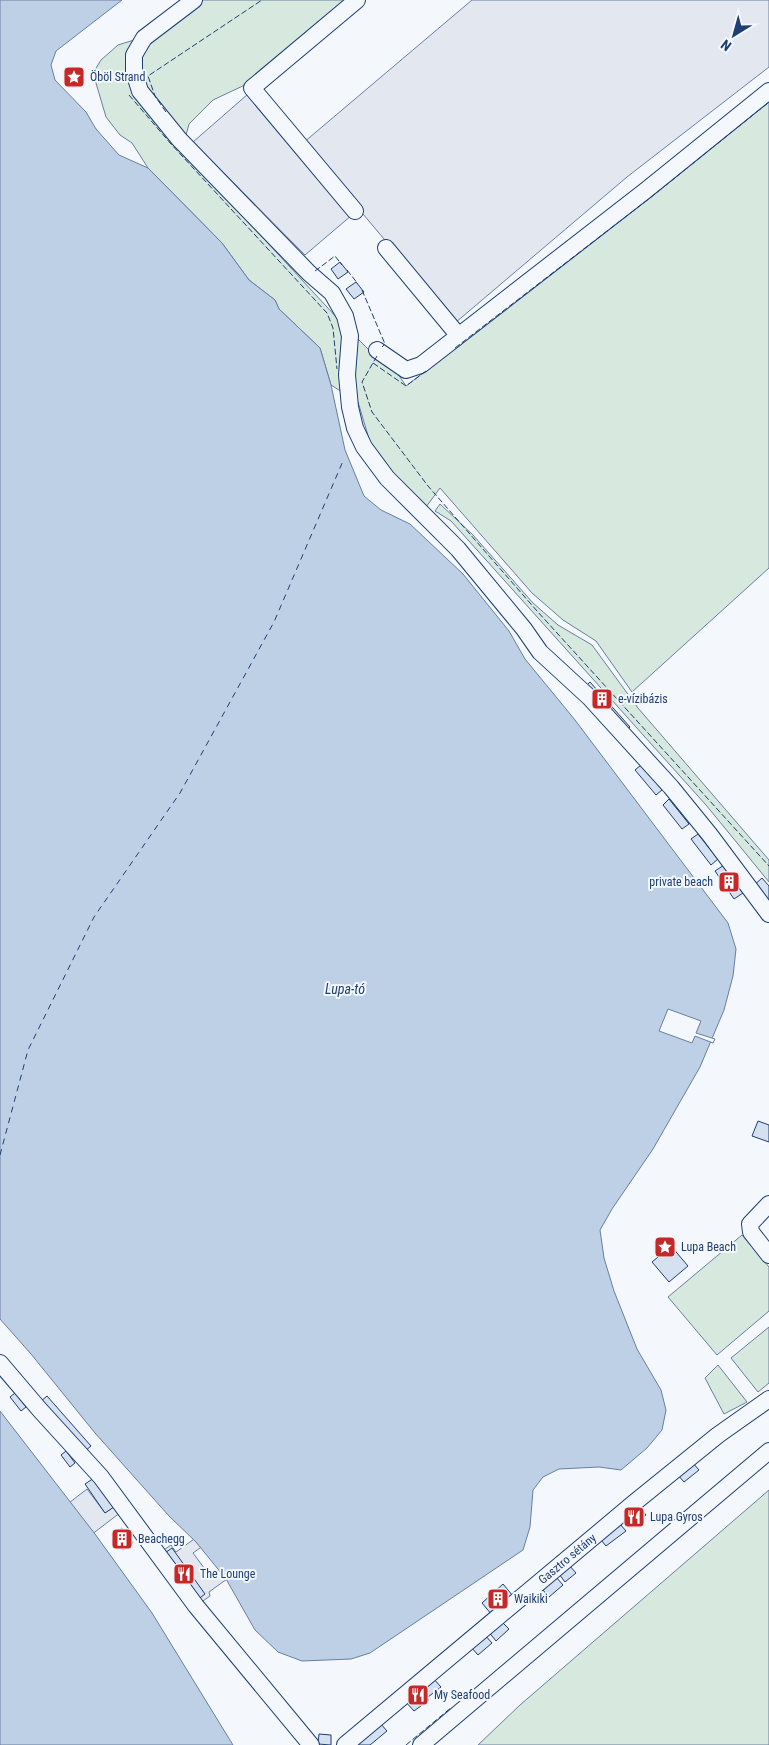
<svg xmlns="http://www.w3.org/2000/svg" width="769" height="1745" viewBox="0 0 769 1745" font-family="'Roboto Condensed',sans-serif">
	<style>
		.green { fill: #d7e8df; stroke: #687fa3 }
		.parking { fill: #e3e8f0; stroke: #687fa3 }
		.water { fill: #bed0e5; stroke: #687fa3 }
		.pier { fill: #f4f7fb; stroke: #687fa3 }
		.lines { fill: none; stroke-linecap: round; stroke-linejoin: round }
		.ferry { stroke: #1d3f73; stroke-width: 1; stroke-dasharray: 6 5; stroke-linecap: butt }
		.building { fill: #d5e0f0; stroke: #1d3f73 }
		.minor-casing { stroke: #1d3f73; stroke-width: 18 }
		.minor { stroke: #f4f7fb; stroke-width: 16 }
		.fence { stroke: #1d3f73; stroke-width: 1; stroke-dasharray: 6 2.5; stroke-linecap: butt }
		.labels { text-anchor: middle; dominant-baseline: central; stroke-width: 4; stroke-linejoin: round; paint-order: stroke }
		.poi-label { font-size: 12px; fill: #1d3f73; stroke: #f4f7fb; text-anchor: start }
		.street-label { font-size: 12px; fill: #1d3f73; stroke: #f4f7fb }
		.water-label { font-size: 14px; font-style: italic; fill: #1d3f73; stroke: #f4f7fb }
	</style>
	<rect width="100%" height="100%" fill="#f4f7fb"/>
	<g class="green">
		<polygon points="180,0 346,0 283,67 213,100 189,124 182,150 338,319 379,360 396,371 406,386 650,198 769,102 769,568 632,692 596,641 563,620 532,593 440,488 426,507 413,497 378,455 370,442 358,402 331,385 320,348 279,309 275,300 249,280 222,243 148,168 132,143 120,135 106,117 93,73 101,60 118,45 134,40"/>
		<polygon points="440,504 473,535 533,603 558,625 592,645 638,708 769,860 769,882 706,805 451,521 435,511"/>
		<polygon points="742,1235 769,1267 769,1311 717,1355 668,1297"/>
		<polygon points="769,1327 769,1383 758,1392 731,1358"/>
		<polygon points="718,1365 747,1402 724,1414 705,1378"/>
		<polygon points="769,1490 769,1745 478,1745 520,1705"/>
	</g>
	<g class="parking">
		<polygon points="472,0 769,0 769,67 627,177 455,323 303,143"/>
		<polygon points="248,94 352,215 305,255 193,142"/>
		<polygon points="87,1489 105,1513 120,1502 125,1509 74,1548 65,1506"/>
		<polygon points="225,1517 231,1526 193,1553 210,1576 249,1548 256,1558 209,1592 210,1596 196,1606 158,1554 171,1545 176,1552"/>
	</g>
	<g class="water">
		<polygon points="0,0 122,0 56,51 51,65 55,80 86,112 96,129 119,155 148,168 222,243 249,280 275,300 279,309 320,348 331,385 345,450 364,496 381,510 410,524 463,574 509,631 525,659 575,720 728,923 736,949 733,976 724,1010 700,1067 653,1149 612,1209 600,1230 604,1258 614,1291 637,1349 661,1390 666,1410 662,1430 647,1448 621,1470 599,1467 559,1469 543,1477 533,1490 530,1527 523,1550 370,1653 351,1659 302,1661 278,1652 255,1630 226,1579 196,1542 169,1516 95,1433 31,1354 0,1319"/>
		<polygon points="0,1411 95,1534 152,1613 233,1745 0,1745"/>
	</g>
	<polygon class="pier" points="668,1009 701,1021 696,1033 715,1039 713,1043 695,1036 692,1043 659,1031"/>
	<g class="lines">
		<polyline class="ferry" points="0,1155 28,1050 94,917 180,793 274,622 343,461"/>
	</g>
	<g class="building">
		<polygon points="340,262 348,272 338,279 331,269"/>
		<polygon points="356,282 364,292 354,299 346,289"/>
		<polygon points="590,682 630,727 626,731 585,687"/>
		<polygon points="641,765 662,790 656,795 635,770"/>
		<polygon points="669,799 689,824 682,829 663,805"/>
		<polygon points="698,834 718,859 711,865 691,839"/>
		<polygon points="724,865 743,893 734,899 715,871"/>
		<polygon points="762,878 769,886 769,904 753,886"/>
		<polygon points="758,1121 769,1125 769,1142 752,1136"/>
		<polygon points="671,1246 688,1266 669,1282 652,1262"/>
		<polygon points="15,1393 26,1407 21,1411 10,1397"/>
		<polygon points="47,1396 91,1446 84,1452 40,1402"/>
		<polygon points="66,1451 75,1463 70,1467 61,1455"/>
		<polygon points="692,1462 699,1470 684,1482 677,1474"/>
		<polygon points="94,1478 114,1507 105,1513 85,1484"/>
		<polygon points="639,1506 646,1515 629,1527 622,1519"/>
		<polygon points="620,1524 626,1531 606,1546 601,1540"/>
		<polygon points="122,1528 133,1543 123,1550 112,1535"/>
		<polygon points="172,1548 205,1594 196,1601 162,1555"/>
		<polygon points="569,1565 576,1573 565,1582 559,1574"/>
		<polygon points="556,1577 563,1585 549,1597 542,1589"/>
		<polygon points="503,1584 513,1596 492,1615 482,1603"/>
		<polygon points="500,1620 509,1629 496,1641 488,1631"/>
		<polygon points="484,1634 492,1643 478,1655 470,1646"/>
		<polygon points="433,1678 441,1687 428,1697 421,1688"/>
		<polygon points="419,1689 429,1700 414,1711 405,1701"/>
		<polygon points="380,1723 387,1731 370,1745 353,1745"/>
		<polygon points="319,1734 331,1735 331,1745 318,1744"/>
	</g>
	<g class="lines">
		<g class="minor-casing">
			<g id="minor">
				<polyline points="194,0 144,38 134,55 134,72 140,91 179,139 309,273 332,293 345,316 350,336 347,375 350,407 355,428 364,447 387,478 458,549 524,629 540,652 590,698 671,787 710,835 769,914"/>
				<polyline points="355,211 252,88 357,0"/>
				<polyline points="386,248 458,335"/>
				<polyline points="377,350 406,370 421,365 645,191 769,91"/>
				<polyline points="769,1204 750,1224 751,1232 769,1255"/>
				<polyline points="0,1363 40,1410 101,1477 196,1606 311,1745"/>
				<path id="s1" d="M 345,1745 L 634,1503 L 718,1435 L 769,1399"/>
				<polyline points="421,1745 769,1451"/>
			</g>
		</g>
		<use href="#minor" class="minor"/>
		<g class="fence">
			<polyline points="129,95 171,144 327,313 333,328 337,369"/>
			<polyline points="166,112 155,96 148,76 262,0"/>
			<polyline points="347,270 358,284"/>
			<polyline points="315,271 335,256 342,265"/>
			<polyline points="362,290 385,344 382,347"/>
			<polyline points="455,348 650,198 769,102"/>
			<polyline points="377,356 362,382 372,412 428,486 537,611 769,866"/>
			<polyline points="373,363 406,386 426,371"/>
			<polyline points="406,1745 452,1707"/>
		</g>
	</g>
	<defs>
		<g id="sight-square" transform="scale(1.125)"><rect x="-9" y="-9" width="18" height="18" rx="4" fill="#c62828" stroke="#f4f7fb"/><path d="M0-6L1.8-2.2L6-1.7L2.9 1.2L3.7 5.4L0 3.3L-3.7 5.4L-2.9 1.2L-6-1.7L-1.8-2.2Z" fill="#fff"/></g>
		<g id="building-square" transform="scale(1.125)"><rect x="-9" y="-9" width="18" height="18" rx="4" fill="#c62828" stroke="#f4f7fb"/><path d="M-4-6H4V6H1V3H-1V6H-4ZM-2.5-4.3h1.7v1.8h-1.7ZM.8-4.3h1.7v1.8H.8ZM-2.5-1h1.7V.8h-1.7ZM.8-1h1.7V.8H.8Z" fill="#fff"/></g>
		<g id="restaurant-square" transform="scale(1.125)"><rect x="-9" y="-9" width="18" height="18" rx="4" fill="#c62828" stroke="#f4f7fb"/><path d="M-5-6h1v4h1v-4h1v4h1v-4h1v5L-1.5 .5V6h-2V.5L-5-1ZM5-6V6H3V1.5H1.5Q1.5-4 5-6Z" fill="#fff"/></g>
	</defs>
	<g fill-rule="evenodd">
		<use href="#sight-square" x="74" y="77"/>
		<use href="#building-square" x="602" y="699"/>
		<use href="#building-square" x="729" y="882"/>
		<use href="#sight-square" x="665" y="1247"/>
		<use href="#restaurant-square" x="634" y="1517"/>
		<use href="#building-square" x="122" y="1539"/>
		<use href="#restaurant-square" x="184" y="1574"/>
		<use href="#building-square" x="498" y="1599"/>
		<use href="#restaurant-square" x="418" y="1695"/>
	</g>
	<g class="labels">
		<g class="poi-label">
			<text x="90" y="77">Öböl Strand</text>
			<text x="618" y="699">e-vízibázis</text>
			<text x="713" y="882" text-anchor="end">private beach</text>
			<text x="681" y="1247">Lupa Beach</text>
			<text x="650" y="1517">Lupa Gyros</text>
			<text x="138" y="1539">Beachegg</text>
			<text x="200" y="1574">The Lounge</text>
			<text x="514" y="1599">Waikiki</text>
			<text x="434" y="1695">My Seafood</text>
		</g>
		<g class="street-label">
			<text stroke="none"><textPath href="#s1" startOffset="290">Gasztro sétány</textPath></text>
		</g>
		<g class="water-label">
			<text x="345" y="989">Lupa-tó</text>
		</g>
	</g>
	<g transform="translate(734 35) rotate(217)" stroke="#f4f7fb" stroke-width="4" paint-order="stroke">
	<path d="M0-4L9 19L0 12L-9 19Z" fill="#1d3f73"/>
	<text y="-8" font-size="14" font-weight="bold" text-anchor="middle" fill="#1d3f73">N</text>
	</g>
</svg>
